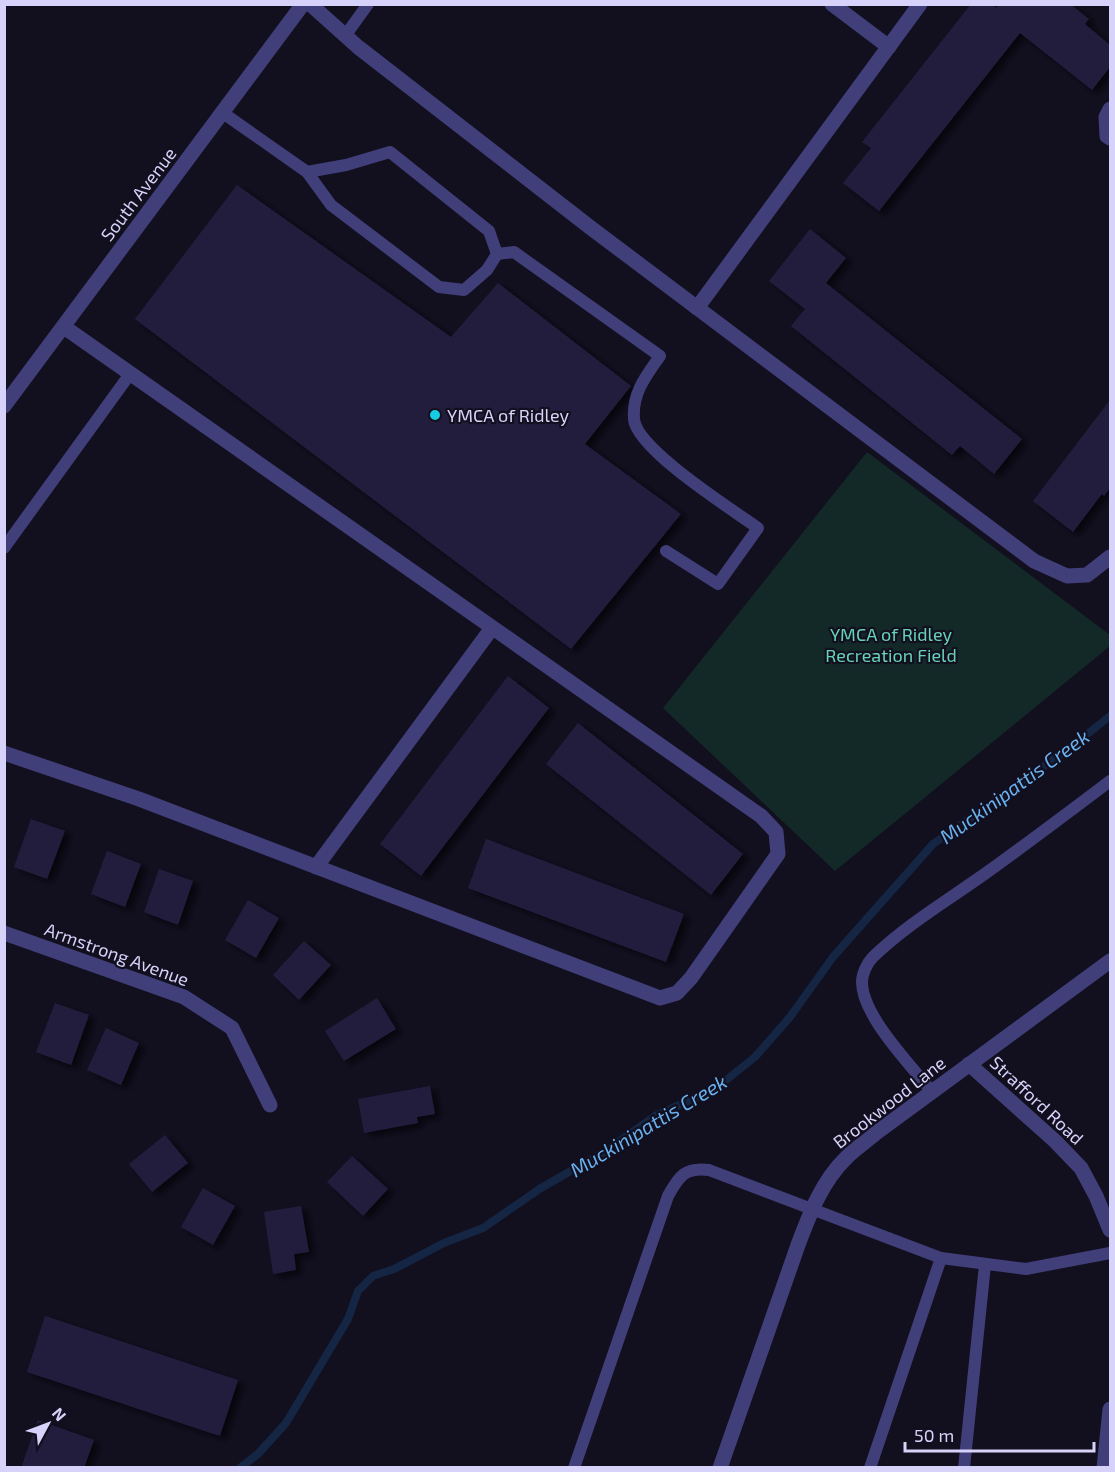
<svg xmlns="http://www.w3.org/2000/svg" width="1115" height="1472" viewBox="0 0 1115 1472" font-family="'Exo 2',sans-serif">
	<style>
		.green { fill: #132928 }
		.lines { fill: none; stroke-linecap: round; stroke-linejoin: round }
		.stream { stroke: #142644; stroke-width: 8 }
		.building { fill: #241d3e; filter: url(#shadow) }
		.service { stroke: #413f7a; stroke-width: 12 }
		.minor { stroke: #413f7a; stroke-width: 15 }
		.tertiary { stroke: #413f7a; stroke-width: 15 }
		.poi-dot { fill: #17cce2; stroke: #120f1f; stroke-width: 2 }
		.labels { text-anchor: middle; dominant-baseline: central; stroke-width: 4.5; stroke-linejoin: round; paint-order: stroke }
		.street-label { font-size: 18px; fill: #d7d2fa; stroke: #120f1f }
		.poi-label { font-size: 18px; fill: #d7d2fa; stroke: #120f1f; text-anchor: start }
		.park-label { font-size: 18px; fill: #66d3b8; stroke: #120f1f }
		.water-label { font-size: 20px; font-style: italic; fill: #6ab1f0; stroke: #120f1f }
	</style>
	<defs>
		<filter id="shadow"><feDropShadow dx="6" dy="4" stdDeviation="3" flood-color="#0009"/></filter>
	</defs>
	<rect width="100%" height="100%" fill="#120f1f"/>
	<polygon class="green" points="867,452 1110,635 1110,646 835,871 663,708"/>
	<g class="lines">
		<polyline class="stream" points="240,1468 258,1454 286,1423 348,1319 358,1291 373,1276 394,1269 444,1243 483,1228 541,1188 604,1152 655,1116 715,1089 755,1057 790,1017 833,957 933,844 1070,748 1110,716"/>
	</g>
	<g class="building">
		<polygon points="971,4 991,4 996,8 999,4 1070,4 1089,19 1085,24 1110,45 1110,67 1092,90 1020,33 879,211 843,183 871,148 862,142"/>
		<polygon points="237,185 451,337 498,283 631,386 585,444 681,514 571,649 135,319"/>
		<polygon points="810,229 846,258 826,283 1022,439 994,474 960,446 952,455 791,326 805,309 769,281"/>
		<polygon points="1110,400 1110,488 1104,496 1102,494 1073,532 1033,501"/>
		<polygon points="508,676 549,708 421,876 380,844"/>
		<polygon points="578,723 743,854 711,895 546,764"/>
		<polygon points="31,819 65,831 47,879 14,867"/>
		<polygon points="486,839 684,914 666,962 468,888"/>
		<polygon points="107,851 141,864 125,907 91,894"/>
		<polygon points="159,869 193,881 178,925 144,912"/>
		<polygon points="248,900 279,918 256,958 225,940"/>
		<polygon points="304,941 331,965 299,1000 273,975"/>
		<polygon points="377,998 396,1029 344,1061 325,1031"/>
		<polygon points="55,1003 89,1015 71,1065 36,1052"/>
		<polygon points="106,1028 139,1043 121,1085 87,1070"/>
		<polygon points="430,1086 435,1114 417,1117 418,1123 364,1133 358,1099"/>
		<polygon points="165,1135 188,1163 152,1192 129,1164"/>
		<polygon points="352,1156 388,1189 363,1216 327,1182"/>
		<polygon points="203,1188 235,1206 213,1245 181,1227"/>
		<polygon points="301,1206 309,1252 294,1254 296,1270 273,1274 264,1212"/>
		<polygon points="45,1316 238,1380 220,1436 27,1372"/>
		<polygon points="38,1420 94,1440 84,1468 21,1468"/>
	</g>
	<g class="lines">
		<g class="service">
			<polyline points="345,36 368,4"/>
			<polyline points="223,113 307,172 331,205 439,287 464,290 487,270 497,254 489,231 390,152 346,165 307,172"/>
			<path d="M 497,254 L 514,252 L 660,356 C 646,376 632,393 634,419 C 636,449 733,510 758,528 L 718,584 L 666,551"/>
			<polyline points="4,548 130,374"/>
			<path d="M 932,1092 C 911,1065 862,1016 862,982 C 862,974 867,963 873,957 C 906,925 948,900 986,873 C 1028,843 1069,812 1110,781"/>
			<path d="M 574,1468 L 668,1196 C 679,1176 685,1167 709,1170 L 941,1258 L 1026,1269 L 1110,1253"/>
			<polyline points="870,1468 941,1258"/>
			<polyline points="964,1468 985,1265"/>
		</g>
		<g class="minor">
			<polyline points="310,4 358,47 591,228 1034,561 1067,576 1087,575 1110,557"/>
			<polyline points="832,4 889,47"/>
			<polyline points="1110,109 1106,117 1107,136 1110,138"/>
			<polyline points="697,308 920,4"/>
			<polyline points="4,753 139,799 660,998 677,993 691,978 778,854 776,832 761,816 64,327"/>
			<polyline points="316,867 492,628"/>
			<polyline points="4,933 184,997 232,1028 270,1105"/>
			<polyline points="969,1064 1055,1141 1081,1168 1096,1196 1110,1230"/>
			<path d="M 720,1468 L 798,1245 C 810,1213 822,1181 847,1157 C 856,1148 867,1141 876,1133 L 1110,961"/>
			<polyline points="1104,1468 1110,1409"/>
		</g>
		<polyline class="tertiary" points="4,406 303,4"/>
	</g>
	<circle class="poi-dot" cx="435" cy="415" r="6"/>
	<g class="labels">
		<g class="street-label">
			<text transform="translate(138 194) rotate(-53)">South Avenue</text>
			<text transform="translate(117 954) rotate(20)">Armstrong Avenue</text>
			<text transform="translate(1037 1100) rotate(43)">Strafford Road</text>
			<text transform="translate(889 1102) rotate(-38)">Brookwood Lane</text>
		</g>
		<g class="poi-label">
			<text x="447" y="415">YMCA of Ridley</text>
		</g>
		<g class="park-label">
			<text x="891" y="634">YMCA of Ridley<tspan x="891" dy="21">Recreation Field</tspan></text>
		</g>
		<g class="water-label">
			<text transform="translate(1014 786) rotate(-36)">Muckinipattis Creek</text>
			<text transform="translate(648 1125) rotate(-31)">Muckinipattis Creek</text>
		</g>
	</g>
	<rect width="1115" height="1472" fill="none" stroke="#d7d2fa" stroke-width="12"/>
	<g transform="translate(48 1424) rotate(49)" stroke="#120f1f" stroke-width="4.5" paint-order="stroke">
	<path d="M0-4.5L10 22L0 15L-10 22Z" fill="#d7d2fa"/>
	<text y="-9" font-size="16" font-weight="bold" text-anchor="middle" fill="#d7d2fa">N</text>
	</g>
	<path d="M905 1442v9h189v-9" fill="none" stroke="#d7d2fa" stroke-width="3"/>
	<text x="914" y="1442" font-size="18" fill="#d7d2fa" stroke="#120f1f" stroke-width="4.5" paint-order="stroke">50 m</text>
</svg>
